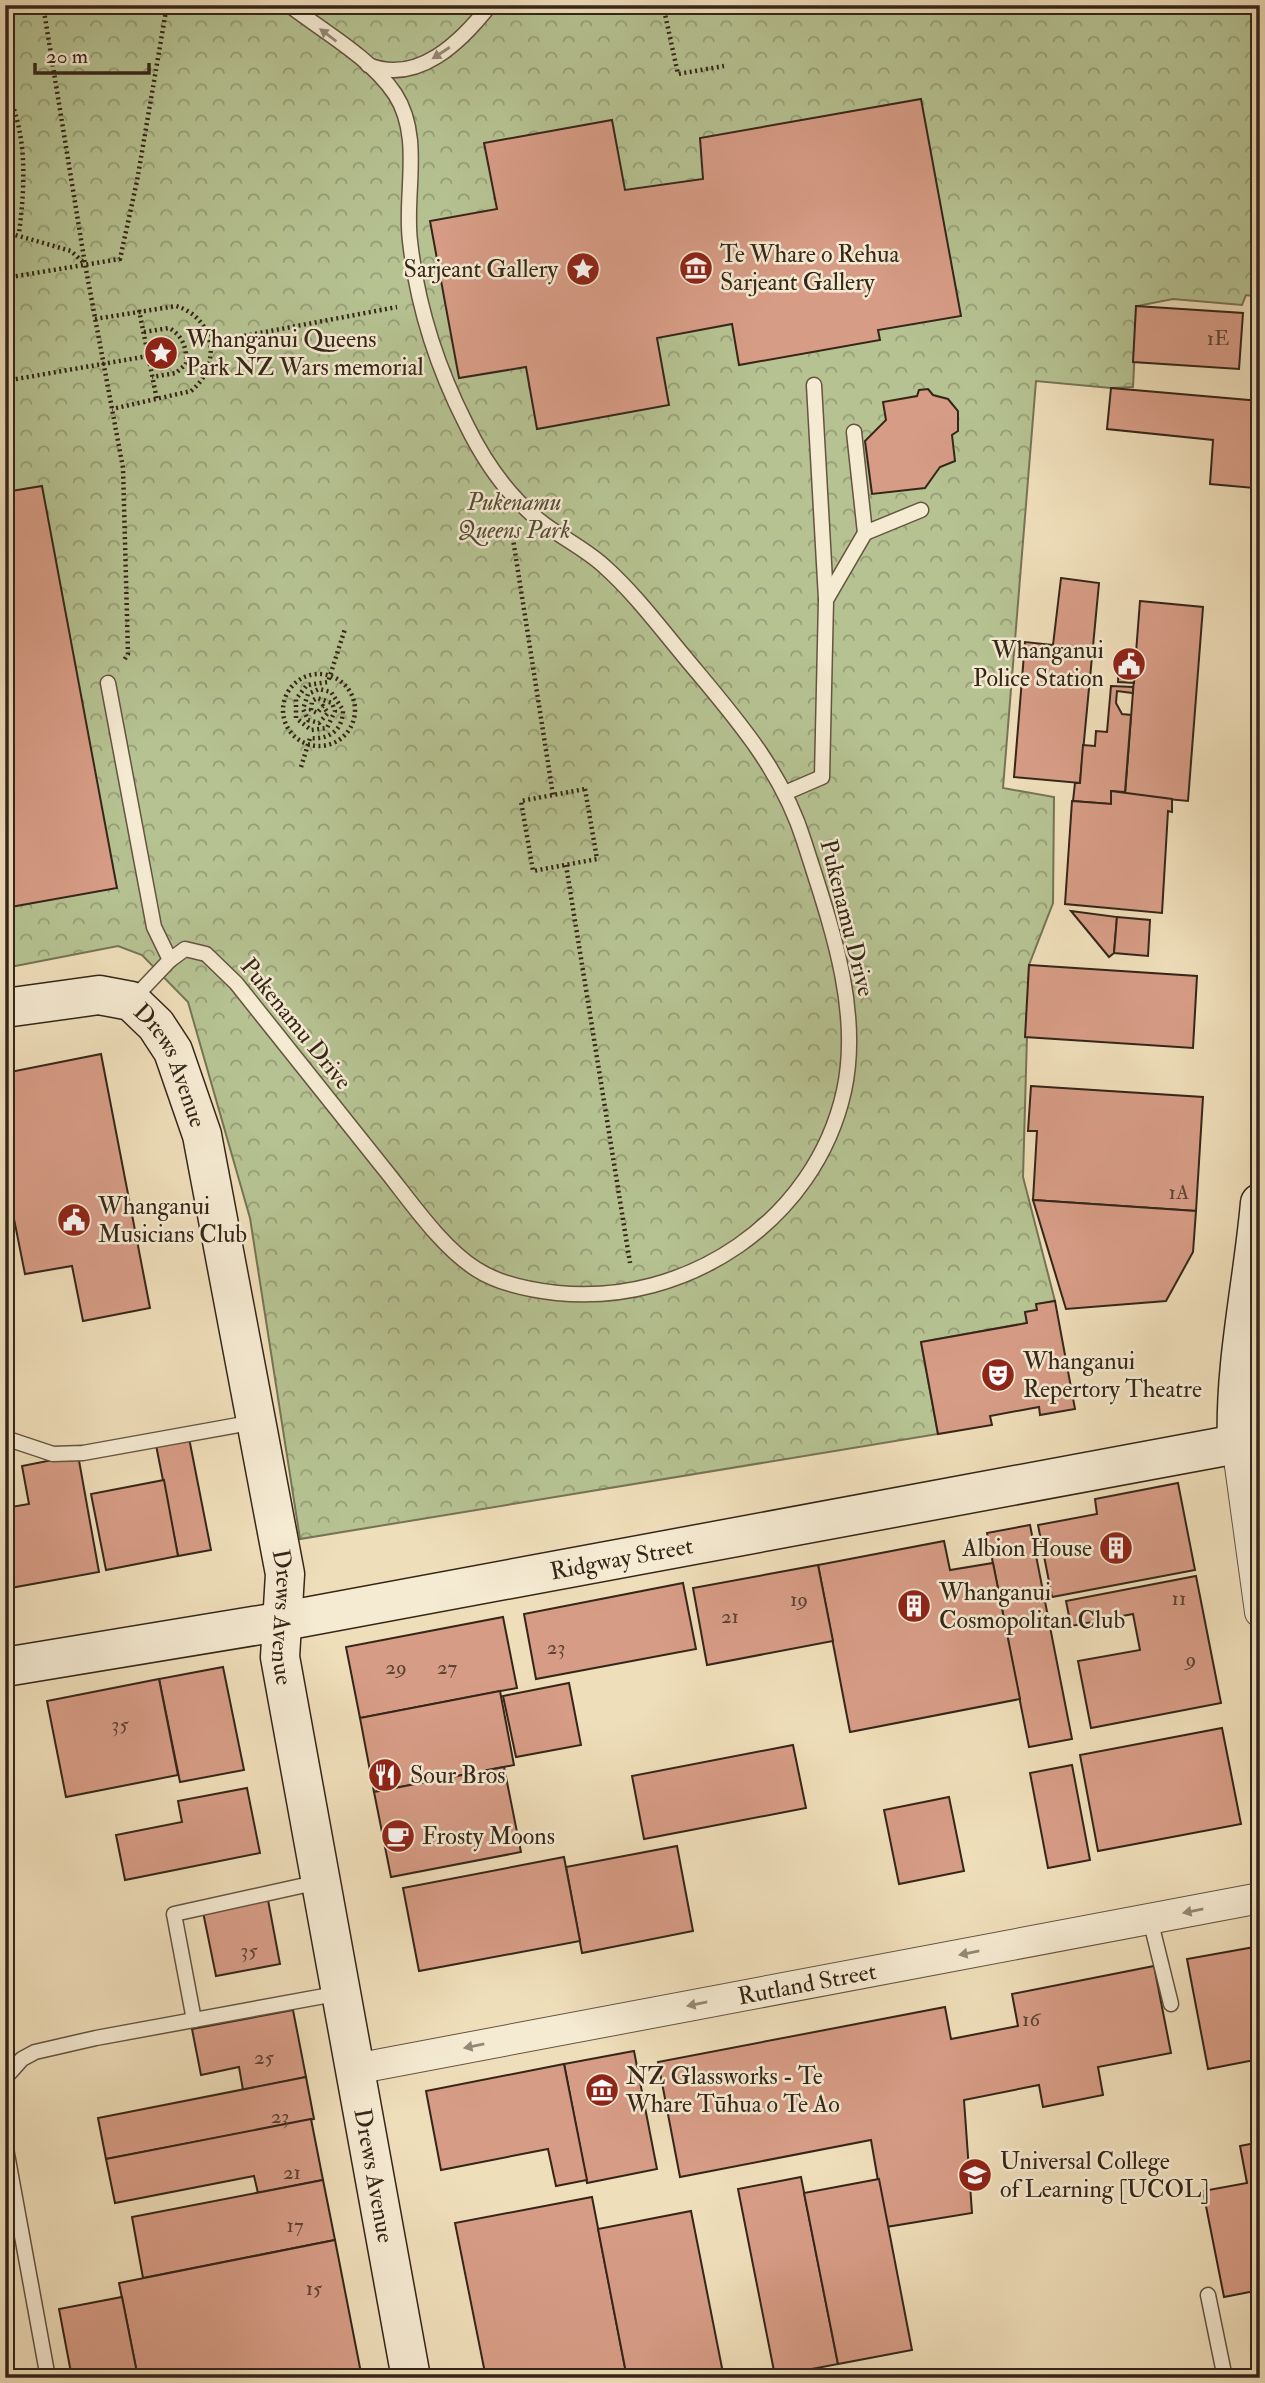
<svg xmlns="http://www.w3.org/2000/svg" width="1265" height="2383" viewBox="0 0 1265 2383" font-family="'IM FELL Double Pica',serif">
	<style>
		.park { fill: url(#park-crowns); stroke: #767455; stroke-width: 2 }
		.building { fill: #d79c86; stroke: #352618; stroke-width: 2 }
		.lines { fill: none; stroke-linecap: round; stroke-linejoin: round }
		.lane-casing { stroke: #645440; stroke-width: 17 }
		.street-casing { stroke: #645440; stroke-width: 32 }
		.secondary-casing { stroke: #352618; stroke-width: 41 }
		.path { stroke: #352618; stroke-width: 4.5; stroke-dasharray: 2 3.5; stroke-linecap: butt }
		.lane { stroke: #f5ead2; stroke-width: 14 }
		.street { stroke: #f5ead2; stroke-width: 30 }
		.secondary { stroke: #f5ead2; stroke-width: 38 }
		.oneway { fill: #958875 }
		.labels { text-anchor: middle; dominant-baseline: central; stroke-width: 5; stroke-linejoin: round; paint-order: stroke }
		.number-label { font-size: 21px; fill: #5e4434 }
		.poi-label { font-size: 24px; fill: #352618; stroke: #f5ead2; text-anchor: start }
		.park-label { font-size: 24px; font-style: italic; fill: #554d36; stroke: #f5ead2 }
		.street-label { font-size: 24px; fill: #352618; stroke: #f5ead2 }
	</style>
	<defs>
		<pattern id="park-crowns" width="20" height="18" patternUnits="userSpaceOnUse" patternTransform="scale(1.75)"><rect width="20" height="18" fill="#b6c292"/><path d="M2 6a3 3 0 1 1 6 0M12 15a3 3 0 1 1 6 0" fill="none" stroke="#959d76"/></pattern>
	</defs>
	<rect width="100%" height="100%" fill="#efdeba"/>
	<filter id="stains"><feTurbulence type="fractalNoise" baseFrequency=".00286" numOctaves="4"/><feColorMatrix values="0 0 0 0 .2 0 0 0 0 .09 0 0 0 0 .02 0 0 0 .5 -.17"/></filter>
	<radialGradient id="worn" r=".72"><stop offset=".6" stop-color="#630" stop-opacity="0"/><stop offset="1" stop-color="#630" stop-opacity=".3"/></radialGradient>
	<polygon class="park" points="5,5 1260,5 1260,297 1246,295 1242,305 1173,299 1137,306 1133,387 1111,388 1036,381 1003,788 1054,797 1053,903 1029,965 1023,1177 1055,1301 1037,1304 1037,1310 1025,1312 1027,1323 921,1342 938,1434 300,1539 250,1218 188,1002 142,955 118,946 5,968"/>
	<g class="building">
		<polygon points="921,99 961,316 878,330 880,340 739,365 732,324 657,338 669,405 537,429 526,367 459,378 430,221 497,209 484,143 612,120 625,190 703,179 700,138"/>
		<polygon points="1136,306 1243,313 1239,369 1133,362"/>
		<polygon points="166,344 170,358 162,359 159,345"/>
		<polygon points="1111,388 1260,401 1254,488 1210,484 1213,440 1107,429"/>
		<polygon points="928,389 933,395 948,399 958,411 958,431 952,435 955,461 940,467 925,488 872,494 865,441 886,420 883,402 917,396 919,390"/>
		<polygon points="42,486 117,888 5,908 5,492"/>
		<polygon points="1061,578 1099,583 1080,783 1014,777 1025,642 1053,645"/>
		<polygon points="1140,601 1203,607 1188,801 1125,795"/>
		<polygon points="1119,663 1135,665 1134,683 1118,682"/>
		<polygon points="1111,686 1133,687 1133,693 1117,691 1116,703 1122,714 1131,715 1125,792 1111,791 1111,804 1073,801 1075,783 1080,783 1083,745 1095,746 1096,731 1107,732"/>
		<polygon points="1111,791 1172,799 1172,812 1168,811 1162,913 1065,904 1072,801 1111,804"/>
		<polygon points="1071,911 1117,917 1114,953 1109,957"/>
		<polygon points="1117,917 1150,920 1148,956 1114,953"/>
		<polygon points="1029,965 1197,976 1193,1048 1025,1037"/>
		<polygon points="101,1054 150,1308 83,1321 72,1266 25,1274 5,1174 5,1073"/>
		<polygon points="1031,1086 1203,1097 1196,1211 1033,1200 1037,1131 1028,1131"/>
		<polygon points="1033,1200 1196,1211 1193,1252 1166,1301 1066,1309"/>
		<polygon points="1055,1301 1075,1409 1040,1415 1039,1407 990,1416 992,1425 938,1434 921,1342 1027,1323 1025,1312 1037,1310 1036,1304"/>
		<polygon points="188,1433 211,1550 178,1556 155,1440"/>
		<polygon points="78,1455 99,1572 5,1589 5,1508 29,1504 22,1466"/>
		<polygon points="164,1480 178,1556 106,1570 91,1494"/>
		<polygon points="1178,1483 1195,1570 1052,1597 1038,1525 1097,1514 1095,1499"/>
		<polygon points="1030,1525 1072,1739 1029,1747 987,1533"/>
		<polygon points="944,1541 950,1570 993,1563 1020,1699 850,1732 818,1565"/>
		<polygon points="818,1565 833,1641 707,1665 693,1588"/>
		<polygon points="1196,1576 1221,1703 1091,1728 1078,1661 1140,1650 1133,1614 1071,1626 1066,1601"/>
		<polygon points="683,1583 696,1649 536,1679 524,1614"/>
		<polygon points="503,1617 517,1688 360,1718 346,1647"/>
		<polygon points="223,1667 244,1770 180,1782 159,1679"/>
		<polygon points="159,1679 178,1775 66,1797 47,1701"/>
		<polygon points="569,1683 581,1745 516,1757 503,1696"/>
		<polygon points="500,1691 514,1765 374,1792 360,1718"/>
		<polygon points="1222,1728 1241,1824 1098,1851 1080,1755"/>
		<polygon points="793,1745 806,1808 644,1839 632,1776"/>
		<polygon points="1072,1765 1090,1860 1048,1868 1030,1773"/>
		<polygon points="504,1767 521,1852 391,1877 374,1792"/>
		<polygon points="247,1788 260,1853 125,1880 116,1835 182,1822 178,1801"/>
		<polygon points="949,1797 964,1871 899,1884 884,1810"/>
		<polygon points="677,1846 693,1931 582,1953 566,1867"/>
		<polygon points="564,1857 580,1941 419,1971 403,1888"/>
		<polygon points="268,1900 280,1964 216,1976 203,1912"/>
		<polygon points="1260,1946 1260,2059 1208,2069 1187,1959"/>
		<polygon points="1154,1966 1171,2053 1098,2067 1103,2095 1043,2107 1039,2085 964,2100 972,2213 886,2227 871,2140 680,2177 658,2062 945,2007 951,2039 1018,2026 1012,1994"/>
		<polygon points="293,2010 306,2077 243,2090 239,2067 201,2075 192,2029"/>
		<polygon points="634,2051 657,2169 587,2183 564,2064"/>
		<polygon points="564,2064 587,2180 556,2186 548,2149 441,2170 426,2091"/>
		<polygon points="306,2077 314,2119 106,2159 98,2118"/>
		<polygon points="311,2119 323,2180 258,2193 254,2176 115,2203 106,2159"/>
		<polygon points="1260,2142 1260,2290 1224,2297 1203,2191 1247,2183 1240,2146"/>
		<polygon points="801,2177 838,2364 775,2376 738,2189"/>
		<polygon points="879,2179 912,2350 838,2364 804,2193"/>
		<polygon points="323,2180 335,2240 143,2278 132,2217"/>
		<polygon points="592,2197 627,2378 486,2378 455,2223"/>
		<polygon points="691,2211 724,2378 627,2378 598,2229"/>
		<polygon points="335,2240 362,2378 138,2378 119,2283"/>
		<polygon points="122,2297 138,2378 72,2378 59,2309"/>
	</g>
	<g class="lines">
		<g class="lane-casing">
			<g id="lane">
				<path d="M 368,65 C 418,85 461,42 490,5"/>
				<polyline points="814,385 826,599"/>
				<polyline points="865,533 921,510"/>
				<polyline points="108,683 154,927 170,960"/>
				<polyline points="785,793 822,777 826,600 865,533 854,432"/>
				<path d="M 132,1000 L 170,960 L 185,949 L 206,954 L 236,983 C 285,1044 334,1105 382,1166 C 409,1199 440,1246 476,1269 C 499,1284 530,1290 557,1293 C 687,1306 815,1221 844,1091 C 862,1008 829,920 804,841 C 781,767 731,713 683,655 C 658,625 634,593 605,567 C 587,550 564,539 544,524 C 510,499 484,461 466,424 C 437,367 417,304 410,241 C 404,194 423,137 395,94 C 370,57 324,32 289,5"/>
				<polyline points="5,1438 53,1454 83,1453 255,1422"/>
				<polyline points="1150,1919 1171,2004"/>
				<polyline points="194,2020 174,1914 319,1882"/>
				<polyline points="5,2078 22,2059 35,2052 96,2038 341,1993"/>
				<polyline points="5,2143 48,2378"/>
				<polyline points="1208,2295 1225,2378"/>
			</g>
		</g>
		<g class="street-casing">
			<g id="street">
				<polyline points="1237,1444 1260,1612"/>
				<path id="s1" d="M 355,2069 L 1260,1898"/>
			</g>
		</g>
		<g class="secondary-casing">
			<g id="secondary">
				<path id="s2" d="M 5,1008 L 99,995 L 131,1001 L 156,1025 L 173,1051 L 202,1135 L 285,1574 L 280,1657 L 411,2378"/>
				<path id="s3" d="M 5,1667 L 284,1621 L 1237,1444 C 1234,1364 1253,1283 1260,1203"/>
			</g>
		</g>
		<g class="path">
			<polyline points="43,5 85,264 123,468 128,654 123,662"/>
			<polyline points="158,5 166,14"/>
			<polyline points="663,5 678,74 724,66"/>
			<path d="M 6,89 C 28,136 25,184 19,234"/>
			<polyline points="5,232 71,251 84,263"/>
			<polyline points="5,278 120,259 137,181 167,5"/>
			<polyline points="139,310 157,400"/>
			<path d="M 95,319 L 176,306 C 216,318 222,366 191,391 L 112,409"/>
			<path d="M 144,332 L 169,328 C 183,336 187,348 186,364 L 176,373 L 152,377"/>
			<polyline points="212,342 397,307"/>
			<polyline points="5,381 148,356"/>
			<polyline points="515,532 513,539 553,795"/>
			<circle cx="319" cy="710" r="36"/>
			<path d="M 301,767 L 310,738 C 329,740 343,730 343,710 L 331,692 L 319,689 L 308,694 L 303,709 L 308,720 L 319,723 L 328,713 L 323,706 L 317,713 L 311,710 L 312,701 L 317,698 L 332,703 L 335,711 L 327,728 L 311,730 L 296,718 L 296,699 L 307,685 L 328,682 L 345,629"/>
			<polygon points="585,789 597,859 533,871 521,801"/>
			<polyline points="566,865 630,1263"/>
		</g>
		<use href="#lane" class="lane"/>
		<use href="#street" class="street"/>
		<use href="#secondary" class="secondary"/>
	</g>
	<defs><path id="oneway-solid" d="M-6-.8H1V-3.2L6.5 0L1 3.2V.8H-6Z" transform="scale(1.75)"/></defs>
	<g class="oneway">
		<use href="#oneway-solid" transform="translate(328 35) rotate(-143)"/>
		<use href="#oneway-solid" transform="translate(441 53) rotate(147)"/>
		<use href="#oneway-solid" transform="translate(1193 1911) rotate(169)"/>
		<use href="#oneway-solid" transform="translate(969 1953) rotate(169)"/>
		<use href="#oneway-solid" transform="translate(697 2004) rotate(169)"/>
		<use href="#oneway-solid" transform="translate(474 2046) rotate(169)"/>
	</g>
	<defs>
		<g id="museum-disc" transform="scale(1.75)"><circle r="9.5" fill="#8f2418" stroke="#f5ead2"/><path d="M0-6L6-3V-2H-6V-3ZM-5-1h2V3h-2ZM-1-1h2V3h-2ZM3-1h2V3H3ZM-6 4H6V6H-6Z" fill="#fff"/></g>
		<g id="sight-disc" transform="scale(1.75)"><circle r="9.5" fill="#8f2418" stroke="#f5ead2"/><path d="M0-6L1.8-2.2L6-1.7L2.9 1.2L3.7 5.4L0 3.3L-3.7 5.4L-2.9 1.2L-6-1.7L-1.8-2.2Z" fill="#fff"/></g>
		<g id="civic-disc" transform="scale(1.75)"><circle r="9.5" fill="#8f2418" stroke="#f5ead2"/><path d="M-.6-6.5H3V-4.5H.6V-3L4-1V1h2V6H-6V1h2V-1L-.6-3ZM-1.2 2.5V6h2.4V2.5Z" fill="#fff"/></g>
		<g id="theatre-disc" transform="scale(1.75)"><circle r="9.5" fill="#8f2418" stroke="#f5ead2"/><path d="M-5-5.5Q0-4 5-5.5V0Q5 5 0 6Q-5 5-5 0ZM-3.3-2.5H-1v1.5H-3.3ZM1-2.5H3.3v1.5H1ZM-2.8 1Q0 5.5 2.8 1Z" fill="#fff"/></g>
		<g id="building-disc" transform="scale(1.75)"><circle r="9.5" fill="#8f2418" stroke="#f5ead2"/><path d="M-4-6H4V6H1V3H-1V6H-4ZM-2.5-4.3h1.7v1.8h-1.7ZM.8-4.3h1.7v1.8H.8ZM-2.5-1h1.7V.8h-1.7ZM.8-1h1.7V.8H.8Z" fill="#fff"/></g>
		<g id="restaurant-disc" transform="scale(1.75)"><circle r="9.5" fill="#8f2418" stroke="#f5ead2"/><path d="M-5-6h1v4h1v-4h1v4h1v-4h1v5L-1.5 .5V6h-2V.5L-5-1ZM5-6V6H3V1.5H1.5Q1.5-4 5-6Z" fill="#fff"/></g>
		<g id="cafe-disc" transform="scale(1.75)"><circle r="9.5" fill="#8f2418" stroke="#f5ead2"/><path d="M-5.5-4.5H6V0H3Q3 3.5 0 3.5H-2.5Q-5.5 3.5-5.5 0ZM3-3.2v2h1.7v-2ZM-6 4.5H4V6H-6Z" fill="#fff"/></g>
		<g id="university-disc" transform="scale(1.75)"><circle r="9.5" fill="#8f2418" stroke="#f5ead2"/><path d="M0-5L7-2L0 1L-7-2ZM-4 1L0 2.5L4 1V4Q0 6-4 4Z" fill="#fff"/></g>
	</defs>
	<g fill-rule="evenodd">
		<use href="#museum-disc" x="696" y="268"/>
		<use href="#sight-disc" x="583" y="269"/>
		<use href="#sight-disc" x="161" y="353"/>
		<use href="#civic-disc" x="1129" y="664"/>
		<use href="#civic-disc" x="74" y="1220"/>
		<use href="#theatre-disc" x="998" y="1375"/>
		<use href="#building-disc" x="1116" y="1548"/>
		<use href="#building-disc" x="914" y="1606"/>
		<use href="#restaurant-disc" x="385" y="1775"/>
		<use href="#cafe-disc" x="398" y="1836"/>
		<use href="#museum-disc" x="602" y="2090"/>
		<use href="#university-disc" x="975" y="2175"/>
	</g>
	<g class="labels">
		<g class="number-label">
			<text x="1218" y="338">1E</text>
			<text x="1179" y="1192">1A</text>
			<text x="1179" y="1598">11</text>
			<text x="799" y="1599">19</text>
			<text x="730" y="1616">21</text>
			<text x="556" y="1647">23</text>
			<text x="1191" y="1659">9</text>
			<text x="396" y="1667">29</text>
			<text x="447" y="1667">27</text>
			<text x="120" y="1724">35</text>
			<text x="249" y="1950">35</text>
			<text x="1031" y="2019">16</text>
			<text x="264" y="2057">25</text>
			<text x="280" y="2116">23</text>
			<text x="292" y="2172">21</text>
			<text x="295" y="2225">17</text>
			<text x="314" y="2288">15</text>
		</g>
		<g class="poi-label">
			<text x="720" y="254">Te Whare o Rehua<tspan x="720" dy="28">Sarjeant Gallery</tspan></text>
			<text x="558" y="269" text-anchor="end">Sarjeant Gallery</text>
			<text x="186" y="339">Whanganui Queens<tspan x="186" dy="28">Park NZ Wars memorial</tspan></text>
			<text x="1104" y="650" text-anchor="end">Whanganui<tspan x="1104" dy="28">Police Station</tspan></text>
			<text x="98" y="1206">Whanganui<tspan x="98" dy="28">Musicians Club</tspan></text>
			<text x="1023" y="1361">Whanganui<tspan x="1023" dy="28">Repertory Theatre</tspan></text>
			<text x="1092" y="1548" text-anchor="end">Albion House</text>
			<text x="939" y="1592">Whanganui<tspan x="939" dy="28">Cosmopolitan Club</tspan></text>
			<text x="410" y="1775">Sour Bros</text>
			<text x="422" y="1836">Frosty Moons</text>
			<text x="626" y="2076">NZ Glassworks - Te<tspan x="626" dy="28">Whare Tūhua o Te Ao</tspan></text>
			<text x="1000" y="2161">Universal College<tspan x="1000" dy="28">of Learning [UCOL]</tspan></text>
		</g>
		<g class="park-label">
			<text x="514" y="502">Pukenamu<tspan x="514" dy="28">Queens Park</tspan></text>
		</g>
		<g class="street-label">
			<text transform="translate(847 918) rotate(76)">Pukenamu Drive</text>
			<text transform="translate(296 1024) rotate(51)">Pukenamu Drive</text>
			<text stroke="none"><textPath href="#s2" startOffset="205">Drews Avenue</textPath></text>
			<text stroke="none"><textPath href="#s3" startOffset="626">Ridgway Street</textPath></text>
			<text stroke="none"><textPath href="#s2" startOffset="772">Drews Avenue</textPath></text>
			<text stroke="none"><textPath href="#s1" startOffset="460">Rutland Street</textPath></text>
			<text stroke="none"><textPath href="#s2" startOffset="1339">Drews Avenue</textPath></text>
		</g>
	</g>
	<rect width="1265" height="2383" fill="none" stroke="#efdeba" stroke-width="28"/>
	<rect x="7" y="7" width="1251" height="2369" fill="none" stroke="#352618" stroke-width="3.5"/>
	<rect x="14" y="14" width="1237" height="2355" fill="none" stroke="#352618" stroke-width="2"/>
	<path d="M35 63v10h114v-10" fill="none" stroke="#352618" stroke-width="3.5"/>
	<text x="46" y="63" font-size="21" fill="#352618" stroke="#f5ead2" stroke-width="5" paint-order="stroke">20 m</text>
	<rect width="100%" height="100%" filter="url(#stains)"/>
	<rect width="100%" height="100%" fill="url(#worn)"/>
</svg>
